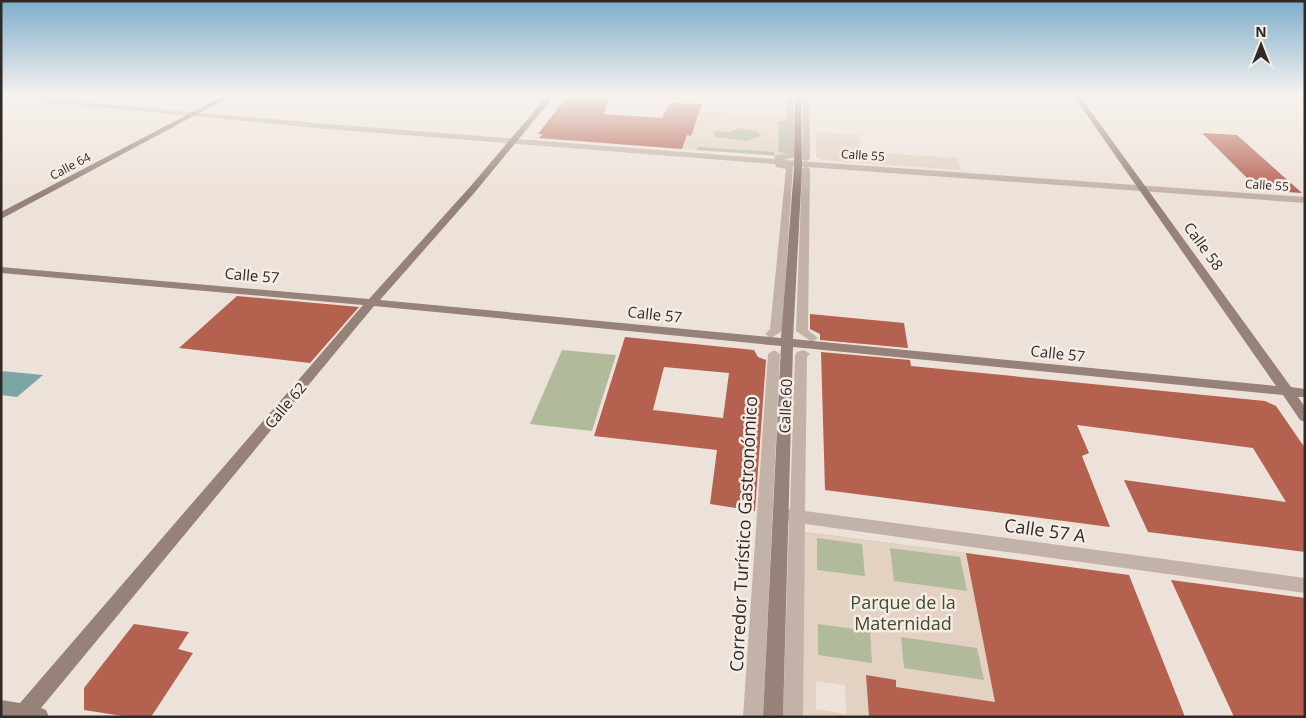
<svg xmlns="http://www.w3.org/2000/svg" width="1306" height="718" viewBox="0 0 1306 718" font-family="'Open Sans',sans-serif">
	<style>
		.green { fill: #b2ba9c }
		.plaza { fill: #e3d2c2; fill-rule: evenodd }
		.water { fill: #7ca6a5 }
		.building { fill: #b46150; fill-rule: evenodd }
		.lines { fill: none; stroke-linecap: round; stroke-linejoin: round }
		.street { fill: #c3b2a7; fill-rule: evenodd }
		.secondary { fill: #968279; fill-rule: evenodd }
		.labels { text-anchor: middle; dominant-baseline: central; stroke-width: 5; stroke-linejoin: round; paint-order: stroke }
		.far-street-label { font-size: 12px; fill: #312926; stroke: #f5ede5 }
		.street-label { font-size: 15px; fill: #312926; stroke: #f5ede5 }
		.near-street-label { font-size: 18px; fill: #312926; stroke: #f5ede5 }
		.near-park-label { font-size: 18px; fill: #434b2e; stroke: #f5ede5 }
	</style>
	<rect width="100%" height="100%" fill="#ede2d9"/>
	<g class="green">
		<polygon points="732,118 787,121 787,154 781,156 696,150 704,125"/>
		<polygon points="562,350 616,355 592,431 530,424"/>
		<polygon points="797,531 966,553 995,703 794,659"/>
	</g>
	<g class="plaza">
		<path d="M 700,111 L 787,116 L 787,121 L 779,121 L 778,151 L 787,154 L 774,155 L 774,152 L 698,147 L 696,150 L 682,149 L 687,135 L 691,135 ZM 740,128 L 757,131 L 761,136 L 747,141 L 715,137 L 714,131 L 730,132 Z"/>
		<polygon points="816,132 860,135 862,152 957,158 961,170 822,160 816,157"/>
		<path d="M 797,531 L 966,553 L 995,703 L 896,688 L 896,680 L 866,675 L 869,717 L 793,717 ZM 817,538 L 862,544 L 865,576 L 817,570 ZM 890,548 L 960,557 L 967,591 L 894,581 ZM 818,624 L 870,631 L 872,663 L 818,655 ZM 901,637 L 977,648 L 984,680 L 904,668 ZM 816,681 L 845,685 L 846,714 L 816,709 Z"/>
	</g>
	<polygon class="water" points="1,371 43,375 17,397 1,395"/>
	<g class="building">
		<polygon points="568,95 611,95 604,114 662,118 670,103 702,104 691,136 687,135 682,149 539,138 543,134 538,134"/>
		<polygon points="1202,133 1237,135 1302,193 1259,190"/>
		<polygon points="237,296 359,307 310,363 179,348"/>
		<polygon points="810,314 904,323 908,348 820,340 820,334 810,329"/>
		<path d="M 625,337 L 754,350 L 758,357 L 766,360 L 755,511 L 710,504 L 717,450 L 594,436 ZM 664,367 L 729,373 L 723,418 L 653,410 Z"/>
		<polygon points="821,352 910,360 911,366 1265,401 1276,406 1305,448 1305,552 1148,532 1124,480 1286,502 1253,448 1077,425 1089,453 1082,456 1110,527 825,490"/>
		<polygon points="966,553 1129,575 1185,717 869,717 866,675 896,680 896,687 995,702"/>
		<polygon points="1171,580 1305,598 1305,717 1234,717"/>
		<polygon points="134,624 189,632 178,649 193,653 151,717 129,717 84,710 84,688"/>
	</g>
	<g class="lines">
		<g class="street">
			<polygon points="1,95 327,124 775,159 775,156 787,155 787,95 793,95 795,157 784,160 1305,197 1305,203 807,167 810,169 808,330 818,338 812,342 796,331 802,169 805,167 793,166 782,331 771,338 765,334 770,329 786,169 776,167 775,164 327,129 1,98"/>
			<polygon points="803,95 809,95 810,159 806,161 802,159"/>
			<polygon points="774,350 780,354 763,717 743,717 768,354"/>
			<polygon points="804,350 810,354 807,357 805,511 1305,578 1305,593 805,524 803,717 783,717 789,521 775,518 773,514 775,510 781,508 790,509 795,355 797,352"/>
		</g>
		<g class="secondary">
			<polygon points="225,95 233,95 1,219 1,212"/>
			<polygon points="548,95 555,95 475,192 380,300 781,338 794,169 795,95 801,95 802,169 793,339 1276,386 1073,95 1079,95 1291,387 1305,389 1305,397 1298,397 1305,407 1305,422 1300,420 1283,395 793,347 783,717 763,717 781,346 374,306 41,708 46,710 49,717 1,717 1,700 20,703 363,305 1,273 1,267 369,299 469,188"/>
		</g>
	</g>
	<linearGradient id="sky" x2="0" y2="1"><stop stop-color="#7daecd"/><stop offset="0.49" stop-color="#f7f2ee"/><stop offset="1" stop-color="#f7f2ee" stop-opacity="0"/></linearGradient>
	<rect width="1306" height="195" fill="url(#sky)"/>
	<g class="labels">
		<g class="far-street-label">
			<text transform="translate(863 155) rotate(4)">Calle 55</text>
			<text transform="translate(70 166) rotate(-28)">Calle 64</text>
			<text transform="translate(1267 185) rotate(4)">Calle 55</text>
		</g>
		<g class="street-label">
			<text transform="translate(1204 246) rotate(54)">Calle 58</text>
			<text transform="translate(252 275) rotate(5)">Calle 57</text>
			<text transform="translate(655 314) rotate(6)">Calle 57</text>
			<text transform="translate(1058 353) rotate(6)">Calle 57</text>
			<text transform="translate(285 405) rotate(-50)">Calle 62</text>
			<text transform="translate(785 406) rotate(-88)">Calle 60</text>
		</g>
		<g class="near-street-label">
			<text transform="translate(1045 530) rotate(8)">Calle 57 A</text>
			<text transform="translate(743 534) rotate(-87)">Corredor Turístico Gastronómico</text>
		</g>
		<g class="near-park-label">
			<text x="903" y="602">Parque de la<tspan x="903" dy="21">Maternidad</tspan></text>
		</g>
	</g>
	<rect width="1306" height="718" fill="none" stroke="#312926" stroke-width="5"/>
	<g transform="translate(1261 45)" stroke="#f5ede5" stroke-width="4" paint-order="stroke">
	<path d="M0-4L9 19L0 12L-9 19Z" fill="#312926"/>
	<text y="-8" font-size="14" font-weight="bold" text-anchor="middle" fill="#312926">N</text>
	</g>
</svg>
